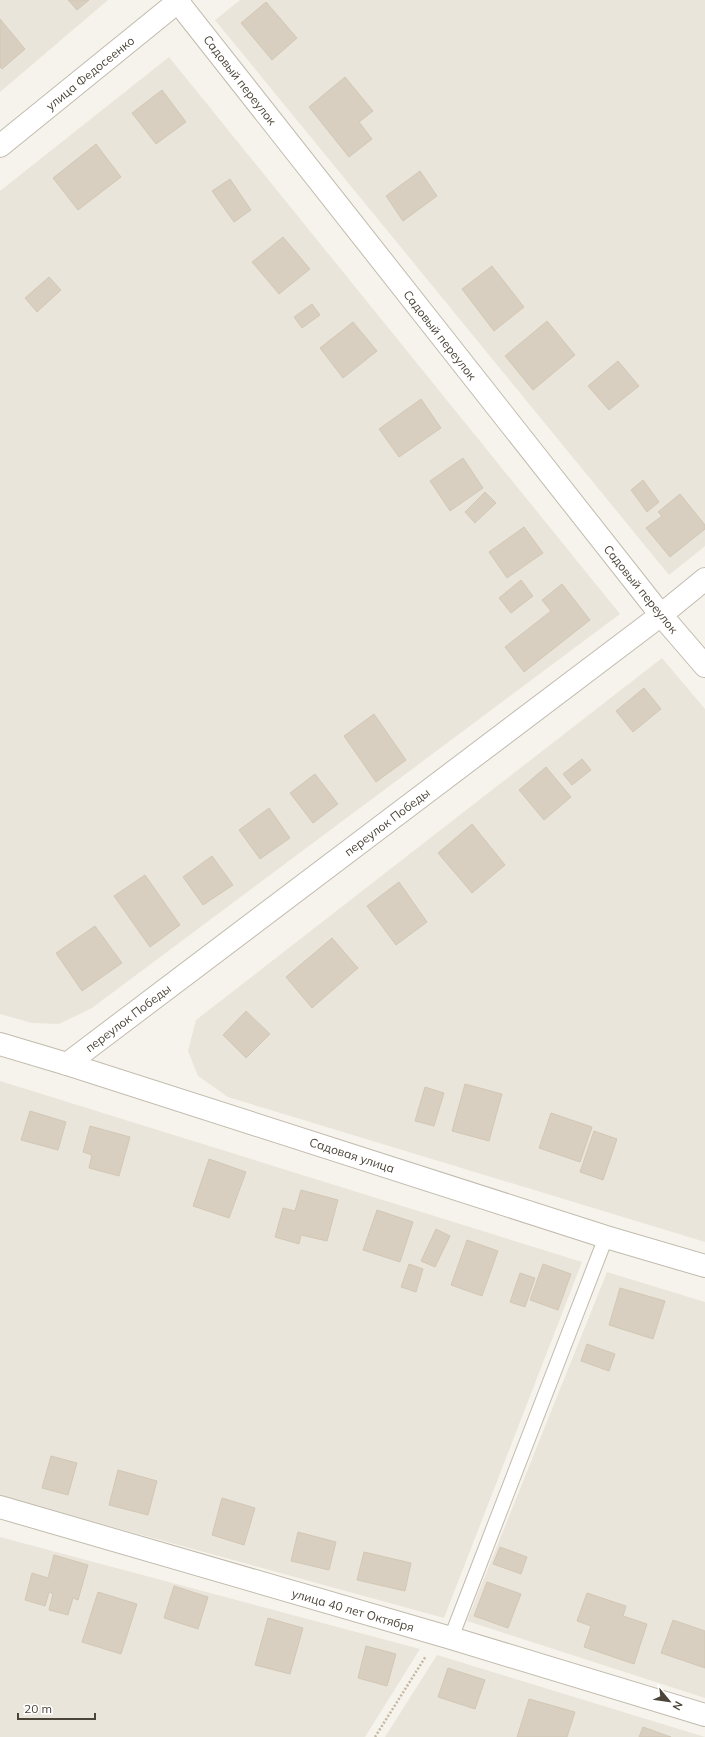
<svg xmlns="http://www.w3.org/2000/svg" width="705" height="1737" viewBox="0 0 705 1737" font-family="Mulish,sans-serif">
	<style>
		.residential { fill: #eae5da }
		.building { fill: #d8cfc1; stroke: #d3c7b4 }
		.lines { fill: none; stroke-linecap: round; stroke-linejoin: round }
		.service-casing { stroke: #c2bbae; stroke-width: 16 }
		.minor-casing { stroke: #c2bbae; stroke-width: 24 }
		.path { stroke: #c4b79f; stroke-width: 2.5; stroke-dasharray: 2 2; stroke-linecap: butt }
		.service { stroke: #fff; stroke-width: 14 }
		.minor { stroke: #fff; stroke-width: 22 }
		.labels { text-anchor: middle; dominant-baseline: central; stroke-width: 3.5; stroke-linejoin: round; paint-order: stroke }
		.street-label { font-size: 12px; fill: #4b4439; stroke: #fff }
	</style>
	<rect width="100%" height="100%" fill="#f6f3ec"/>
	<g class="residential">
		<polygon points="0,0 108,0 0,92"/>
		<polygon points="240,0 705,0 705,546 669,575 215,20"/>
		<polygon points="169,57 620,614 92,1008 59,1024 32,1023 0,1014 0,191"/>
		<polygon points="662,658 705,709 705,1242 228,1097 198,1076 188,1051 196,1020"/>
		<polygon points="0,1081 582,1262 444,1618 0,1496"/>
		<polygon points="607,1272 705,1302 705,1698 467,1621"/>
		<polygon points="0,1537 420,1649 365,1737 0,1737"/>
		<polygon points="437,1655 705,1737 385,1737"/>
	</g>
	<g class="building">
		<polygon points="68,0 89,0 77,10"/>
		<polygon points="266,2 297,38 272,60 241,23"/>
		<polygon points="0,19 25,49 2,69 0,67"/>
		<polygon points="345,77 373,111 359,122 372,139 349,157 309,107"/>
		<polygon points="162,90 186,122 156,144 132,113"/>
		<polygon points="96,144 121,177 78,210 53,178"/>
		<polygon points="420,171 437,196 403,221 386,196"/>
		<polygon points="230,179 251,210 234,222 212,191"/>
		<polygon points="283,237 310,269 279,294 252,262"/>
		<polygon points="492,266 524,307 494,331 462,289"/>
		<polygon points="49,277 61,290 37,312 25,298"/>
		<polygon points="312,304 320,315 302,328 294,317"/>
		<polygon points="547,321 575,355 533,390 505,356"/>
		<polygon points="353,322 377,351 343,378 320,348"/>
		<polygon points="618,361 639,386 609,410 588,386"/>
		<polygon points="421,399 441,428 399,457 379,429"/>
		<polygon points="463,458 483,488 450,511 430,481"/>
		<polygon points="643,480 659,502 647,512 631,490"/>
		<polygon points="485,492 496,503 475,523 465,512"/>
		<polygon points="680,494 705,525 705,529 670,557 646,528 662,516 658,512"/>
		<polygon points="524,527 543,553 507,578 489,552"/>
		<polygon points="521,580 533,596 511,613 499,598"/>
		<polygon points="562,584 590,620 524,672 505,647 551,611 542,600"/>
		<polygon points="644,688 661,709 633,732 616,711"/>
		<polygon points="374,714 406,760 376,782 344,736"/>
		<polygon points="582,759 591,770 572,785 563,774"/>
		<polygon points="546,767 571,797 544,820 519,790"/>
		<polygon points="315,774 338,804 313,823 290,793"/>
		<polygon points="269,808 290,838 260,859 239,830"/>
		<polygon points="472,824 505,865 472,893 438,853"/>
		<polygon points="212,856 233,885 203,905 183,877"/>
		<polygon points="145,875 180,925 150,947 114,896"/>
		<polygon points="399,882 427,922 396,945 367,906"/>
		<polygon points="95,926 122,963 82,991 56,953"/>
		<polygon points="332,938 358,968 312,1008 286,977"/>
		<polygon points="246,1011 270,1034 246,1058 223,1035"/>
		<polygon points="465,1084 502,1094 489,1141 452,1131"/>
		<polygon points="425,1087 444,1093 434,1126 415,1121"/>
		<polygon points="30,1111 66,1122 58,1150 21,1140"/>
		<polygon points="551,1113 592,1127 580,1162 539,1148"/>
		<polygon points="90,1126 130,1137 119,1176 89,1168 92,1155 83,1152"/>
		<polygon points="594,1131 617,1139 603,1180 580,1172"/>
		<polygon points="209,1159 246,1172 229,1218 193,1206"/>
		<polygon points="301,1190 338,1200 327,1241 301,1235 299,1244 275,1237 283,1208 295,1211"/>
		<polygon points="377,1210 413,1222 400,1262 363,1250"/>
		<polygon points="436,1229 450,1236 435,1267 421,1261"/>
		<polygon points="467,1240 498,1251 482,1296 451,1285"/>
		<polygon points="409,1264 423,1269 416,1292 401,1287"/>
		<polygon points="543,1264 571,1274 558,1310 530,1300"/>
		<polygon points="520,1273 535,1278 525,1307 510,1302"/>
		<polygon points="620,1288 665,1301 653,1339 609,1325"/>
		<polygon points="587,1344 615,1354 609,1371 581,1361"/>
		<polygon points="51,1456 77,1463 68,1495 42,1488"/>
		<polygon points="118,1470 157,1481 148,1515 109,1505"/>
		<polygon points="222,1498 255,1508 244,1545 212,1535"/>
		<polygon points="298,1532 336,1542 329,1570 291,1561"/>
		<polygon points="500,1547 527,1557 521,1574 493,1564"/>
		<polygon points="364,1552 411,1563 405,1591 357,1580"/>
		<polygon points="54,1555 88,1565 78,1600 73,1598 68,1615 49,1610 53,1594 49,1592 45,1606 25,1600 32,1573 48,1578"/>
		<polygon points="487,1582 521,1594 508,1628 474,1616"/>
		<polygon points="174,1586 208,1597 198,1629 164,1618"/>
		<polygon points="98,1592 137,1604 121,1654 82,1642"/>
		<polygon points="587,1593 626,1606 623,1616 647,1624 634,1664 584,1647 591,1626 577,1621"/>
		<polygon points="268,1618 303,1628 290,1674 255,1665"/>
		<polygon points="673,1620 705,1631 705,1668 661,1653"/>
		<polygon points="366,1646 396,1654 387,1686 358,1678"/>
		<polygon points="448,1668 485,1680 475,1709 438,1697"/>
		<polygon points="529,1699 575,1712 567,1737 517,1737"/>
		<polygon points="643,1727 671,1737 639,1737"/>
	</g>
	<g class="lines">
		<g class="service-casing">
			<polyline id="service" points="451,1638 606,1237"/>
		</g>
		<g class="minor-casing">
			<g id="minor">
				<polyline points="178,2 661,615 705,666"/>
				<polyline points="0,146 180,0"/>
				<polyline points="0,1044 67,1064 606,1237 705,1266"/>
				<polyline points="67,1064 661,615 705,579"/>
				<polyline points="0,1507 451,1638 705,1715"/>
			</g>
		</g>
		<polyline class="path" points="375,1737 426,1656"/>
		<use href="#service" class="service"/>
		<use href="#minor" class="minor"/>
	</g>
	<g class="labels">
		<g class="street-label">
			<text transform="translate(90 73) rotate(-39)">улица Федосеенко</text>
			<text transform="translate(240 80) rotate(52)">Садовый переулок</text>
			<text transform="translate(440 335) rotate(52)">Садовый переулок</text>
			<text transform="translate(641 589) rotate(51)">Садовый переулок</text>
			<text transform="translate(387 822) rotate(-37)">переулок Победы</text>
			<text transform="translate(128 1018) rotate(-37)">переулок Победы</text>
			<text transform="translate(352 1155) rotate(18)">Садовая улица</text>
			<text transform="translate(353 1610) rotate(16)">улица 40 лет Октября</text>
		</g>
	</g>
	<g transform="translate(669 1701) rotate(119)" stroke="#ffffff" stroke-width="3" paint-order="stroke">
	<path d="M0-3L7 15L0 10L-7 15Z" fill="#4b4439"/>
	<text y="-6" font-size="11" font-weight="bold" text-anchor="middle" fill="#4b4439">N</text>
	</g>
	<path d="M18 1713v6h77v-6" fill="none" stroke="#4b4439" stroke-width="2"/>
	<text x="24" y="1713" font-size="12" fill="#4b4439" stroke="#ffffff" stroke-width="3" paint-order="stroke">20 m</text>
</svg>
